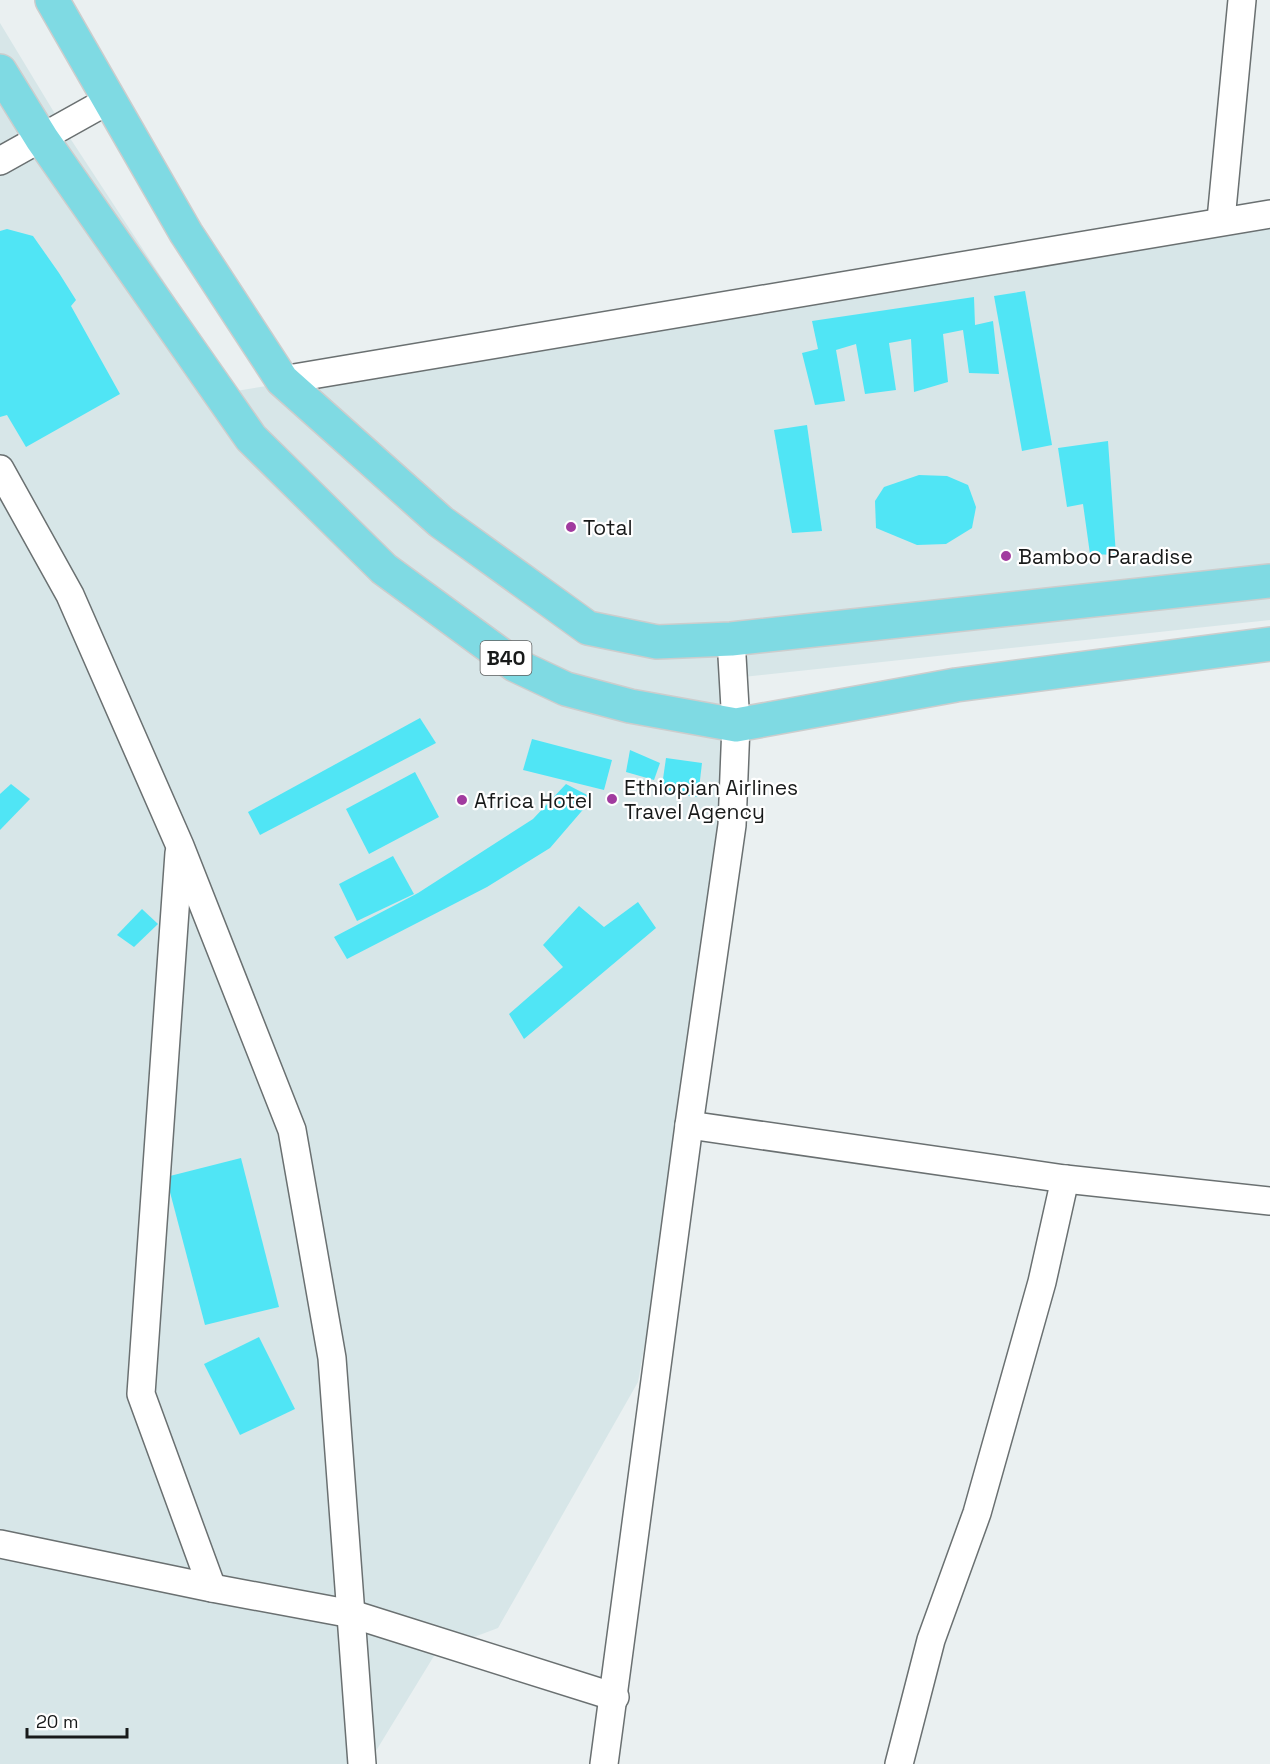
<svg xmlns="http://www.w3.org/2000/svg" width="1270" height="1764" viewBox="0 0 1270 1764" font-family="'Space Grotesk',sans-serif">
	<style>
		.built { fill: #d7e6e8 }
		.building { fill: #50e5f5 }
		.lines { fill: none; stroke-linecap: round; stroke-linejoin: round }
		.minor-casing { stroke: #6a7071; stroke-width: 30 }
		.trunk-casing { stroke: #cccdcd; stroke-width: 36 }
		.minor { stroke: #fff; stroke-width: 27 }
		.trunk { stroke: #7fdae3; stroke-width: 33 }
		.poi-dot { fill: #a13b9f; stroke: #fff; stroke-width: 2 }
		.labels { text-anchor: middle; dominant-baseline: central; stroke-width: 4.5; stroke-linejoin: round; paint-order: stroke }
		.shield { fill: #fff; stroke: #5d5f5f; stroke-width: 1.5 }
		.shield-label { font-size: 20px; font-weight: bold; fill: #181a1a }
		.poi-label { font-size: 21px; fill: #181a1a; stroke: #fff; text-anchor: start }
	</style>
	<rect width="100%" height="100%" fill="#eaf0f1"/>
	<polygon class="built" points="0,23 66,132 236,391 1270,225 1270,620 734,678 685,1115 638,1382 498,1628 437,1651 368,1764 0,1764"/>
	<g class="building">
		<polygon points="7,229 33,236 59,273 76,300 71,306 120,394 26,447 7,415 0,417 0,231"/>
		<polygon points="1025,291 1052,445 1022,451 994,296"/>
		<polygon points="974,297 975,325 993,321 999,374 969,373 963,330 943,334 948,382 914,392 911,339 889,343 896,390 865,394 856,344 836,350 845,401 815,405 802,353 818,349 812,321"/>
		<polygon points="807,425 822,531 792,533 774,430"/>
		<polygon points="1108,441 1116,555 1090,554 1083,504 1067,507 1058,448"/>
		<polygon points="919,475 947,476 968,485 976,507 972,528 946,544 917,545 876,528 875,501 884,487"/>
		<polygon points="420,718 436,743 260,835 248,812"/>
		<polygon points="532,739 612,760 604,790 523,770"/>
		<polygon points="630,750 660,763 654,780 626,772"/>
		<polygon points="666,758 702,763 698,797 661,793"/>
		<polygon points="415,772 439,817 369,854 346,809"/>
		<polygon points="11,784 30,799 0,830 0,794"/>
		<polygon points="566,784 593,798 550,848 487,887 347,959 334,937 418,893 533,819"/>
		<polygon points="393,856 414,894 357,921 339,884"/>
		<polygon points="638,902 656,928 524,1039 509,1014 563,967 543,945 579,906 604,927"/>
		<polygon points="142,909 158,924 134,947 117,935"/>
		<polygon points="241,1158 279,1307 205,1325 166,1177"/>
		<polygon points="259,1337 295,1409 240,1435 204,1364"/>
	</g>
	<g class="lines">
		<g class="minor-casing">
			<g id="minor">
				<polyline points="0,161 111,99"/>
				<polyline points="1221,220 1242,0"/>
				<polyline points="282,380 1270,214"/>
				<polyline points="0,469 70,595 180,846 292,1130 332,1358 362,1764"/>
				<polyline points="179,853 141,1394 212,1588"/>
				<polyline points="689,1125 1065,1179 1270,1201"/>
				<polyline points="0,1544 212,1588 352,1614 615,1697"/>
				<polyline points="604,1764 689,1125 732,825 736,725 731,639"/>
				<polyline points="899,1764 931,1640 977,1513 1042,1282 1065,1179"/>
			</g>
		</g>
		<g class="trunk-casing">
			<g id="trunk">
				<polyline points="52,0 186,233 282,380 441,522 588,628 657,642 731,639 1270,581"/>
				<polyline points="0,71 42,139 251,438 384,569 515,665 566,689 630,706 736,725 956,685 1270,644"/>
			</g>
		</g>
		<use href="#minor" class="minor"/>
		<use href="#trunk" class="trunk"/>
	</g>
	<g class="poi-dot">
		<circle cx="571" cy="527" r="6"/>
		<circle cx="1006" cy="556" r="6"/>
		<circle cx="612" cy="799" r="6"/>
		<circle cx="462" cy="800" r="6"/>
	</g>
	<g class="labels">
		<rect class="shield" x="480.5" y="641" width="51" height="34" rx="4.5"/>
		<g class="shield-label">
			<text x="506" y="658">B40</text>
		</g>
		<g class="poi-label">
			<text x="583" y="527">Total</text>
			<text x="1018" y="556">Bamboo Paradise</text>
			<text x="624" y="787">Ethiopian Airlines<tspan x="624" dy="24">Travel Agency</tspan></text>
			<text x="474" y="800">Africa Hotel</text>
		</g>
	</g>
	<path d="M27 1728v9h100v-9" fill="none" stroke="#181a1a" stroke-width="3"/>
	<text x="36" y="1728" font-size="18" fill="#181a1a" stroke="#ffffff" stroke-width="4.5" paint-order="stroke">20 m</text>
</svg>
